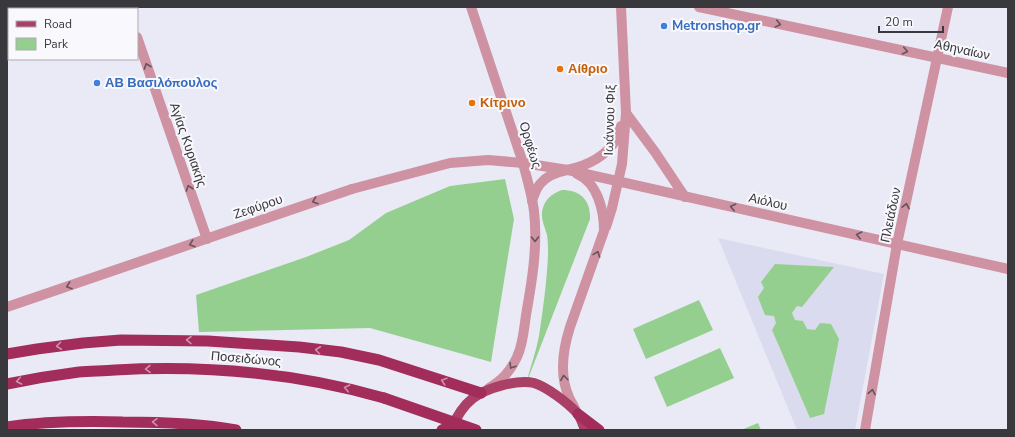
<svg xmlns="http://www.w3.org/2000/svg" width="1015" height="437" viewBox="0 0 1015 437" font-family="'Nunito Sans',sans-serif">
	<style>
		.built { fill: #dadbee }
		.green { fill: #95cf8f }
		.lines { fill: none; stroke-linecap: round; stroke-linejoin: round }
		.minor { stroke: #ce92a2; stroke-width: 10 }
		.tertiary { stroke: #ce92a2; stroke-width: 10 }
		.primary { stroke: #aa4065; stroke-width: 10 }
		.trunk { stroke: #a22c5a; stroke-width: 11 }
		.trunk-bridge { stroke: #a22c5a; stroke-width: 11 }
		.oneway { stroke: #65535b }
		.oneway2 { stroke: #cd92ac }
		.shop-dot { fill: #3f7fe0; stroke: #f8f8fd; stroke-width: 1.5 }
		.food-dot { fill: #e8710a; stroke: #f8f8fd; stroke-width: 1.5 }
		.labels { text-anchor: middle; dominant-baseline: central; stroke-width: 4; stroke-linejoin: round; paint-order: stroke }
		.shop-label { font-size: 13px; font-weight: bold; fill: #366cbe; stroke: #f8f8fd; text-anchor: start }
		.street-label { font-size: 13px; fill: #38383d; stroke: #f8f8fd }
		.food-label { font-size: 13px; font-weight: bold; fill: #c56008; stroke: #f8f8fd; text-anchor: start }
	</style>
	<rect width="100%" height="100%" fill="#eaeaf7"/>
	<polygon class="built" points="718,238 884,274 855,430 797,430"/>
	<g class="green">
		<polygon points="505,179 514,219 491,362 370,328 199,332 196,295 306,257 349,240 386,213 450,186"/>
		<path d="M 562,190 C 581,190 591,201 590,219 L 526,384 C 530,368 536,352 539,336 C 543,309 547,281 548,254 C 548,248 548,242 547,235 C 545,228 541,219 542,212 C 544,200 551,194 562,190 Z"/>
		<polygon points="775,264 834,267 802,307 797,306 792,313 795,320 803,321 807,329 815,330 820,323 831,324 839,339 824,414 810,418 772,330 776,323 774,316 765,315 758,297 764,288 761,282"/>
		<polygon points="699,300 713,330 646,359 633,329"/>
		<polygon points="720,348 734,378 667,407 654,377"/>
		<polygon points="758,423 761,430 741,430"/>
	</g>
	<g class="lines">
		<g class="minor">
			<polyline points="127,7 127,9"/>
			<polyline points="471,7 523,163"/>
			<polyline points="699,7 1008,73"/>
			<polyline points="137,37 207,239"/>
			<polyline points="7,307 352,189"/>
		</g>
		<g class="tertiary">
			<polyline points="626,113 655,152 685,197"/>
			<polyline points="352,189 450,163 488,160 523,163 568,170 1008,269"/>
			<path d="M 532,201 C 534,195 536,189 540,184 C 547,175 557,172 567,170 C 586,166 605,157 616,140 C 618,136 620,130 621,126"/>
			<polyline points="606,227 612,208 622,164 626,113 621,7"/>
			<path d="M 489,388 C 502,380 510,372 517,357 C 523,345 524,329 526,315 C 532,281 538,246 534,211 C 532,195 527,179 523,163"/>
			<path d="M 576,411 C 574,406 571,402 569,397 C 559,375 563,349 570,327 L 604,231 C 604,211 598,183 577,174"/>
			<polyline points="865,430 897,244 948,7"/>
		</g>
		<path class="primary" d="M 451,429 C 456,418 463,406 472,399 C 485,388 518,379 534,383 C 547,387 568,403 577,413 C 581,418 583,425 585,430"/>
		<g class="trunk">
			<polyline points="7,354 37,349 83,343 121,340 208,341 299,347 341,352 379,360 481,393"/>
			<path d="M 7,384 C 31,379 55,375 79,372 C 91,371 103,371 115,370 C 206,365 297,373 384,398"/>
			<polyline points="578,414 599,430"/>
			<path d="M 7,427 C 46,421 84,421 123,422 C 160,422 199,423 236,430"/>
			<polyline points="442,430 453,425"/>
		</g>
		<polyline class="trunk-bridge" points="384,398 476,430"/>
	</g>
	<defs><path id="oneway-chevron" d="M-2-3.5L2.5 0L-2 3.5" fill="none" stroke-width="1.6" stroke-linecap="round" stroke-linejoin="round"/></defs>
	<g class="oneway">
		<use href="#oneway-chevron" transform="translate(778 24) rotate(12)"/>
		<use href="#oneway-chevron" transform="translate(905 51) rotate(12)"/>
		<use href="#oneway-chevron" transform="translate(147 66) rotate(-109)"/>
		<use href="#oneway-chevron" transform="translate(189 188) rotate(-109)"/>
		<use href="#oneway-chevron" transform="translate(315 201) rotate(161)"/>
		<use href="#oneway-chevron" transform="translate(906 206) rotate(-78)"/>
		<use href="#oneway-chevron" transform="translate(733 207) rotate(-167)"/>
		<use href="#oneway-chevron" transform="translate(859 235) rotate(-167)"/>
		<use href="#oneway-chevron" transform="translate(535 239) rotate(89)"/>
		<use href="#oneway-chevron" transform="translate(192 244) rotate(161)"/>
		<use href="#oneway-chevron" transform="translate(597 254) rotate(-70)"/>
		<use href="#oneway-chevron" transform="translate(69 286) rotate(161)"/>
		<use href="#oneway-chevron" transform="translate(512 366) rotate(122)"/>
		<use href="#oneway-chevron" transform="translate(564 378) rotate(-97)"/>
		<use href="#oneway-chevron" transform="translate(872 392) rotate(-80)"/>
	</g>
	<g class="oneway2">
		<use href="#oneway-chevron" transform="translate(189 340) rotate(-179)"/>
		<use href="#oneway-chevron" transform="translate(59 346) rotate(173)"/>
		<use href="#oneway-chevron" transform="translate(318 350) rotate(-173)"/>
		<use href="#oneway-chevron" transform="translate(148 369) rotate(179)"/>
		<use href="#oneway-chevron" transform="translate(19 381) rotate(169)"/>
		<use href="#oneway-chevron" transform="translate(444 381) rotate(-162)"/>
		<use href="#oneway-chevron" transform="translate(347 388) rotate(-168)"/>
		<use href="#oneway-chevron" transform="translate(155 422) rotate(-179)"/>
	</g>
	<g class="shop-dot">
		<circle cx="664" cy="26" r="4"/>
		<circle cx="97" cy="83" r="4"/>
	</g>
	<g class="food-dot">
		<circle cx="560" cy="69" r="4"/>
		<circle cx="472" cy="103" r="4"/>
	</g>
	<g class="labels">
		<g class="shop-label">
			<text x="672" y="26">Metronshop.gr</text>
			<text x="105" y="83">ΑΒ Βασιλόπουλος</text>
		</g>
		<g class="street-label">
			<text transform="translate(962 50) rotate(12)">Αθηναίων</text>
			<text transform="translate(610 120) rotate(-88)">Ιωάννου Φιξ</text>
			<text transform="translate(188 145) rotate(71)">Αγίας Κυριακής</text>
			<text transform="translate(530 145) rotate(73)">Ορφέως</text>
			<text transform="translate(768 202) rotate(13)">Αιόλου</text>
			<text transform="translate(258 207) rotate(-19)">Ζεφύρου</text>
			<text transform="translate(891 215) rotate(-78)">Πλειάδων</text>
			<text transform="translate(246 359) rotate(5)">Ποσειδώνος</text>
		</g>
		<g class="food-label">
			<text x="568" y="69">Αίθριο</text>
			<text x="480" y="103">Κίτρινο</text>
		</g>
	</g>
	<rect width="1015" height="437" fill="none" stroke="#38383d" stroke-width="16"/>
	<rect x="8" y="8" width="130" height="52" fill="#f8f8fd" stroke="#ababb0"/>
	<rect x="16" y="21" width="20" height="6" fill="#aa4065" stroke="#ababb0"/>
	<text x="44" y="28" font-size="12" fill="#38383d">Road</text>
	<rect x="16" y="38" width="20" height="12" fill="#95cf8f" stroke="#ababb0"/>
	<text x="44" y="48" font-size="12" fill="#38383d">Park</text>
	<path d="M879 26v6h64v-6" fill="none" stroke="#38383d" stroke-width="2"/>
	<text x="885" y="26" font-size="12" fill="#38383d" stroke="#f8f8fd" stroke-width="3" paint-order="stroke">20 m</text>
</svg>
